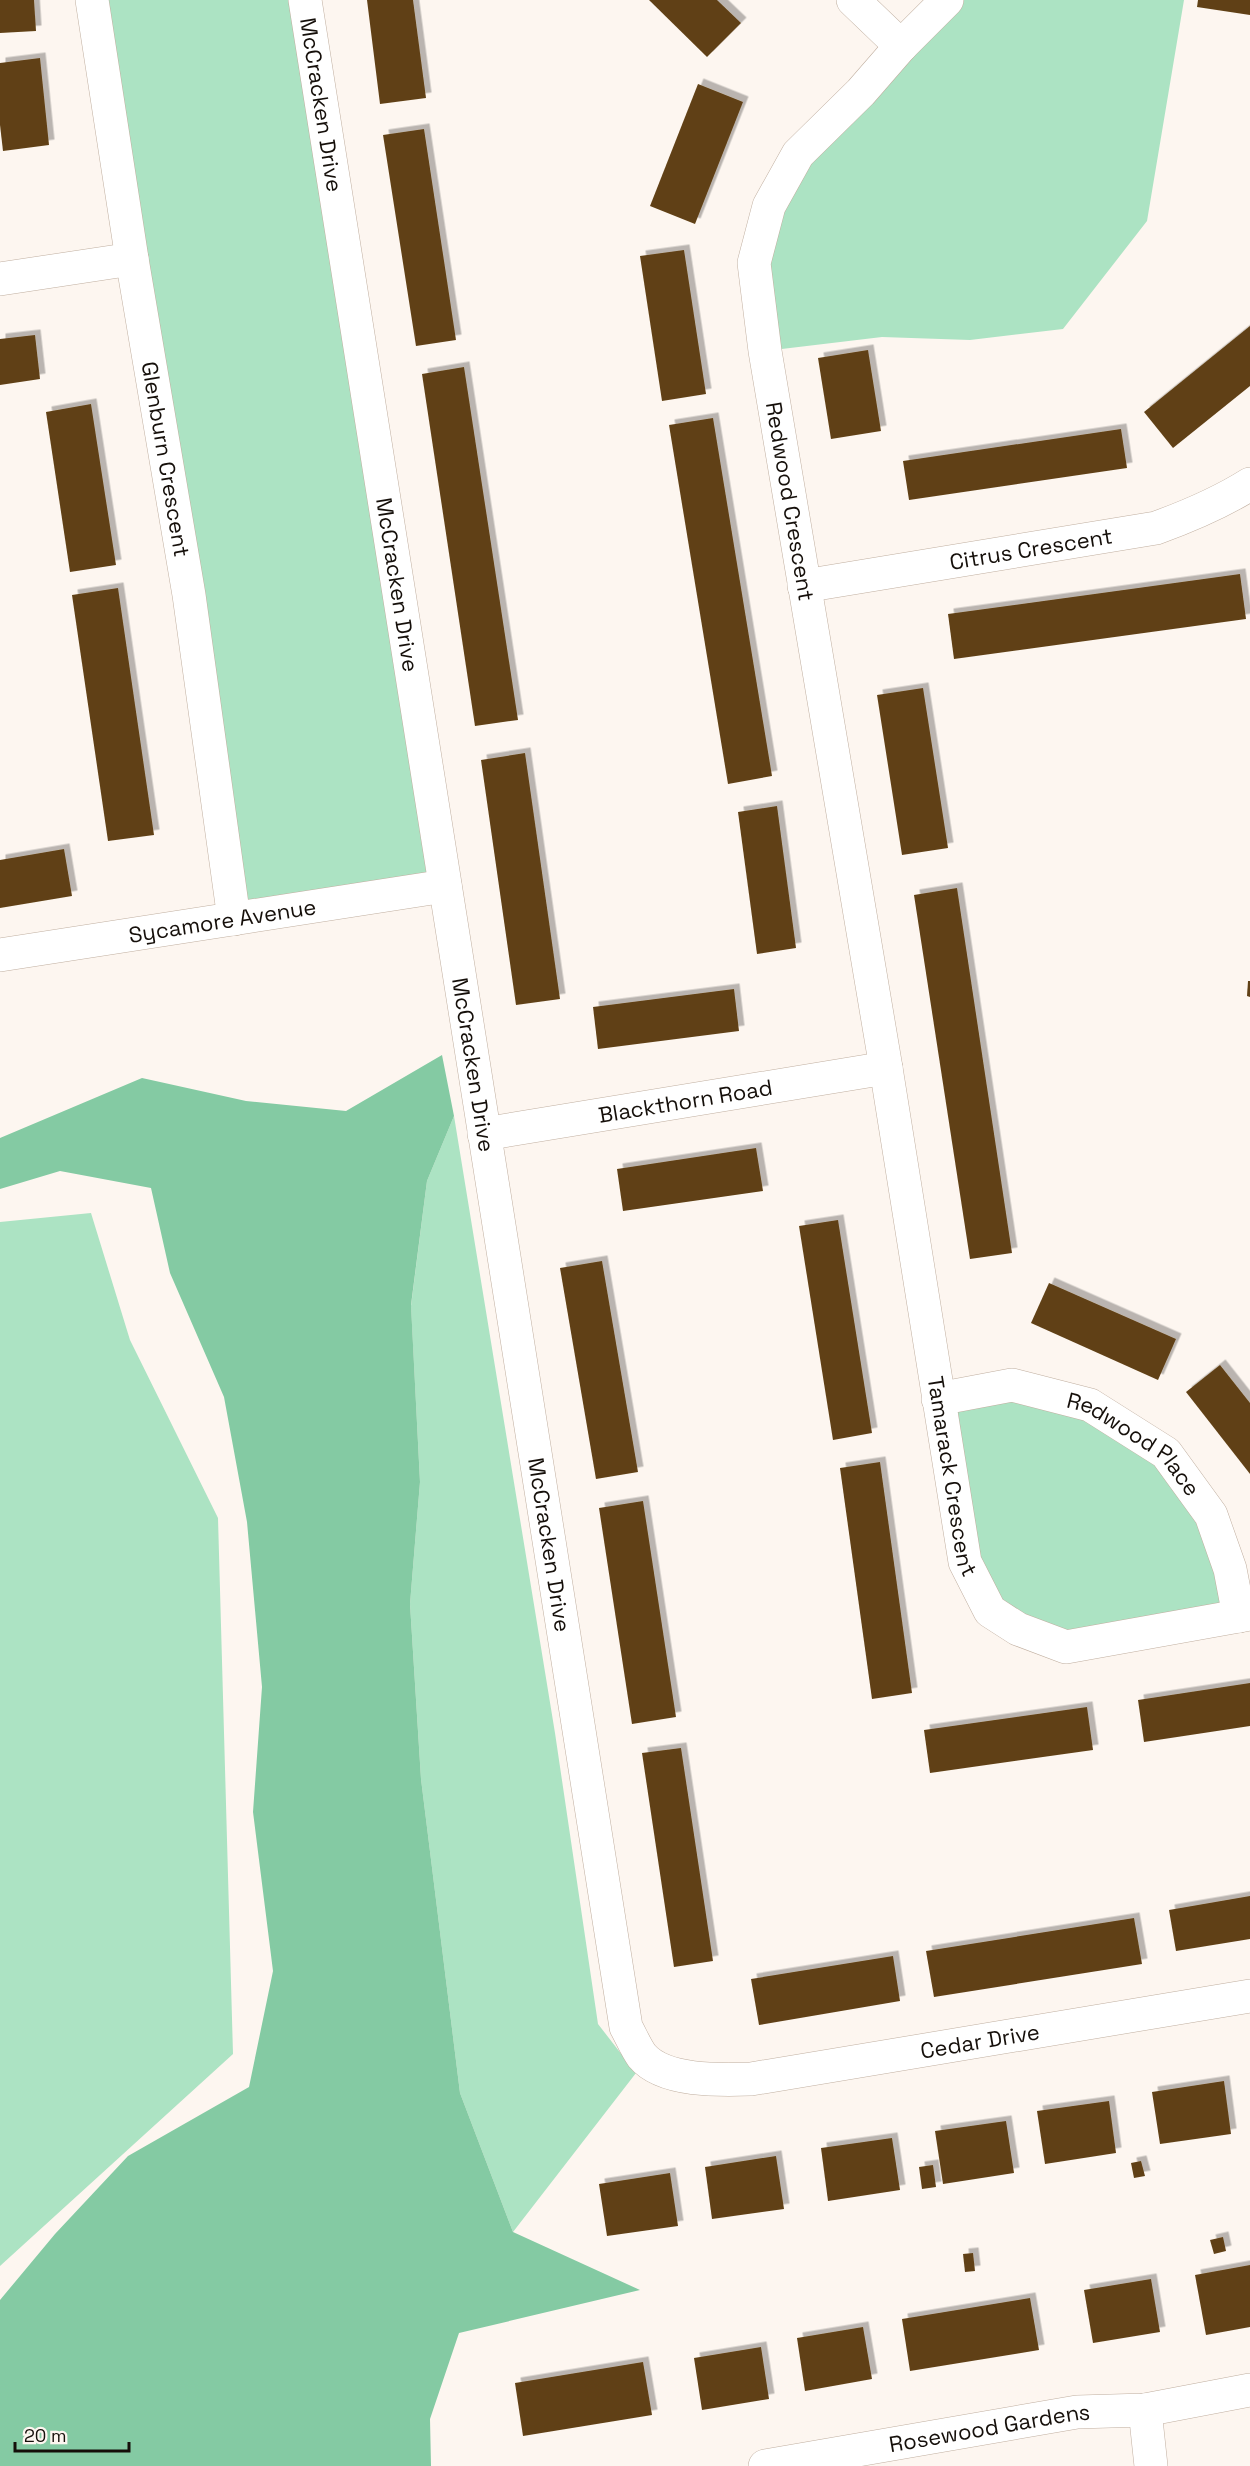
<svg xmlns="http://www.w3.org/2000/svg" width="1250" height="2466" viewBox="0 0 1250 2466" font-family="'Space Grotesk',sans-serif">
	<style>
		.green { fill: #ace3c3 }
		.forest { fill: #84caa3 }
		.building { fill: #614115; filter: url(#shadow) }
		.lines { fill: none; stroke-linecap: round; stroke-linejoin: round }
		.street-casing { stroke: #c0afa0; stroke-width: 34 }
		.street { stroke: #fff; stroke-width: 33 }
		.labels { text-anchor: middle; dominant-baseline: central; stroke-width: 6; stroke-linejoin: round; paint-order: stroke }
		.street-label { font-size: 22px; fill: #150f0a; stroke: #fdf6f0 }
	</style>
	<defs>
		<filter id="shadow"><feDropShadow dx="5.5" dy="-5.5" stdDeviation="0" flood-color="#0004"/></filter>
	</defs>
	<rect width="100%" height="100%" fill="#fdf6f0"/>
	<g class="green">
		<polygon points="92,0 305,0 445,886 234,919"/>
		<polygon points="947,0 1184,0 1147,221 1063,329 970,340 882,337 765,351 769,206"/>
		<polygon points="454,1116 555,1733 598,2024 636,2073 513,2232 460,2093 421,1779 410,1604 420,1482 411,1306 427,1181"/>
		<polygon points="91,1213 130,1340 218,1518 233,2054 0,2266 0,1222"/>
		<polygon points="1012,1385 1166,1453 1239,1616 1066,1647 990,1611 938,1399"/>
	</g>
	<polygon class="forest" points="442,1055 454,1116 427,1181 411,1305 420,1482 410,1604 421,1779 460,2093 513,2232 640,2290 459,2333 430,2419 431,2466 0,2466 0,2300 55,2234 128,2156 249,2087 273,1971 253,1812 262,1687 247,1522 224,1397 170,1273 151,1188 60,1171 0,1189 0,1138 142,1078 246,1101 346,1111"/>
	<g class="building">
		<polygon points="0,0 34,0 36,31 0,33"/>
		<polygon points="367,0 413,0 426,98 380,104"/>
		<polygon points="649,0 717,0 741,23 707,57"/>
		<polygon points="1198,0 1250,0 1250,15 1197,7"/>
		<polygon points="40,58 49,145 3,151 0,125 0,63"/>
		<polygon points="698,84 743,102 695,224 650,206"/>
		<polygon points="424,129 456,340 416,346 383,135"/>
		<polygon points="684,250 706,394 662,401 640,256"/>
		<polygon points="1250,326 1250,386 1173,448 1144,412"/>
		<polygon points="35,335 40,379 0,385 0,339"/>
		<polygon points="868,350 881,431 831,439 818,358"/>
		<polygon points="464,367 518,720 475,726 422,374"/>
		<polygon points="91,404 116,565 70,572 46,412"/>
		<polygon points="713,418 772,776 728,784 669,425"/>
		<polygon points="1121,429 1127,468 909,500 903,461"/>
		<polygon points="1240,574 1246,619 954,659 948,614"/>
		<polygon points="118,588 154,835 108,841 72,595"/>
		<polygon points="923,688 948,848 902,855 877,695"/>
		<polygon points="525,753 560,999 516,1005 481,760"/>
		<polygon points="777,806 796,948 757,954 738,812"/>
		<polygon points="64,849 72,896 0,908 0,860"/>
		<polygon points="957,888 1012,1253 970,1259 914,895"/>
		<polygon points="1248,981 1250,981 1250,997 1247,996"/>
		<polygon points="734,989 739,1031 598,1049 593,1007"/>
		<polygon points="756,1148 763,1191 623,1211 617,1169"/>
		<polygon points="838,1220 872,1433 833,1440 799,1226"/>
		<polygon points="602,1261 638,1472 596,1479 560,1268"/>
		<polygon points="1049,1283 1176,1339 1158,1380 1031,1323"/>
		<polygon points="1220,1365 1250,1403 1250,1474 1186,1392"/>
		<polygon points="880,1462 912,1693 872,1699 840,1468"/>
		<polygon points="643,1501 676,1717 632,1724 599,1508"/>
		<polygon points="1250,1683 1250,1726 1144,1742 1138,1700"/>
		<polygon points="1087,1707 1093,1750 930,1773 924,1730"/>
		<polygon points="681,1748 713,1961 674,1967 642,1753"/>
		<polygon points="1250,1896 1250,1939 1176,1951 1169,1910"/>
		<polygon points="1134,1918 1142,1964 934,1997 926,1951"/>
		<polygon points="893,1956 900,2001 759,2025 751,1979"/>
		<polygon points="1224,2081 1231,2134 1160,2144 1152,2092"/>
		<polygon points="1109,2101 1116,2153 1045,2164 1037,2111"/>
		<polygon points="1006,2121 1014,2173 943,2184 935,2131"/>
		<polygon points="892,2138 900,2190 828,2201 821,2148"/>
		<polygon points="776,2156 784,2209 712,2219 705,2167"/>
		<polygon points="1141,2161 1145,2176 1134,2178 1131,2163"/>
		<polygon points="933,2165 936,2187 922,2189 919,2167"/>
		<polygon points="670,2173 678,2226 607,2236 599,2184"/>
		<polygon points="1223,2237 1226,2251 1214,2254 1210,2240"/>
		<polygon points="973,2253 975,2271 965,2272 963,2254"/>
		<polygon points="1250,2265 1250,2327 1206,2335 1195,2275"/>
		<polygon points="1151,2279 1160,2332 1093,2343 1084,2290"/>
		<polygon points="1030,2298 1039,2350 910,2371 902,2319"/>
		<polygon points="863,2327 872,2379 805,2391 797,2338"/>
		<polygon points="761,2347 769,2399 702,2410 694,2358"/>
		<polygon points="643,2362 652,2415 523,2436 515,2383"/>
	</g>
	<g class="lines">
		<g class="street-casing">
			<g id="street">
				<path id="s1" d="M 92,0 L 132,259 L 189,595 L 234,919"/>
				<path id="s2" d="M 305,0 L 626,2027 C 631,2036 636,2048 642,2056 C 664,2082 720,2080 751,2079 L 1250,1996"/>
				<polyline points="853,0 901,46"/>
				<path id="s3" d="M 947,0 L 901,46 L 861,92 L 798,154 L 769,206 L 754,263 L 765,351 L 886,1068 L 965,1562 L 990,1611 L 1018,1629 L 1066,1647 L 1250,1614"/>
				<polyline points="0,279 132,259"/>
				<path id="s4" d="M 804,586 L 1156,528 C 1189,516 1220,503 1250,484"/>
				<path id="s5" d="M 0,955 L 445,886"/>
				<path id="s6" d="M 484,1134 L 886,1068"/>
				<path id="s7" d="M 938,1399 L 1012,1385 L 1090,1405 L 1166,1453 L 1211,1515 L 1230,1569 L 1239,1616"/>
				<polyline points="1145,2410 1151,2466"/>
				<path id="s8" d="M 765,2466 L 1077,2412 L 1145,2410 L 1250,2390"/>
			</g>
		</g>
		<use href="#street" class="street"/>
	</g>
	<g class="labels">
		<g class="street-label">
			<text stroke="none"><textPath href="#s2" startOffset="106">McCracken Drive</textPath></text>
			<text stroke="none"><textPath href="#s1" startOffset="465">Glenburn Crescent</textPath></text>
			<text stroke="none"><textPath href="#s3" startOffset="574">Redwood Crescent</textPath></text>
			<text stroke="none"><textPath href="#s4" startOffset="230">Citrus Crescent</textPath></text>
			<text stroke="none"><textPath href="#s2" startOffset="592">McCracken Drive</textPath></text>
			<text stroke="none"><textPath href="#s5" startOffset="225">Sycamore Avenue</textPath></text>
			<text stroke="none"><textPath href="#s2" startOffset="1078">McCracken Drive</textPath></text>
			<text stroke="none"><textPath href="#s6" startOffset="204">Blackthorn Road</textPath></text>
			<text stroke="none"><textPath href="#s7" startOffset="214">Redwood Place</textPath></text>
			<text stroke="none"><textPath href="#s3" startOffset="1562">Tamarack Crescent</textPath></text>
			<text stroke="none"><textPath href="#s2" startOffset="1564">McCracken Drive</textPath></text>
			<text stroke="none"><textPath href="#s2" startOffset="2432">Cedar Drive</textPath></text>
			<text stroke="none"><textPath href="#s8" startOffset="228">Rosewood Gardens</textPath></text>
		</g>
	</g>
	<path d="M15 2442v9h114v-9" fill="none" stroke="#150f0a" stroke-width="3"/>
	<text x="24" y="2442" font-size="18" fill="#150f0a" stroke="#fdf6f0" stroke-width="4.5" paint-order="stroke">20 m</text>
</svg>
